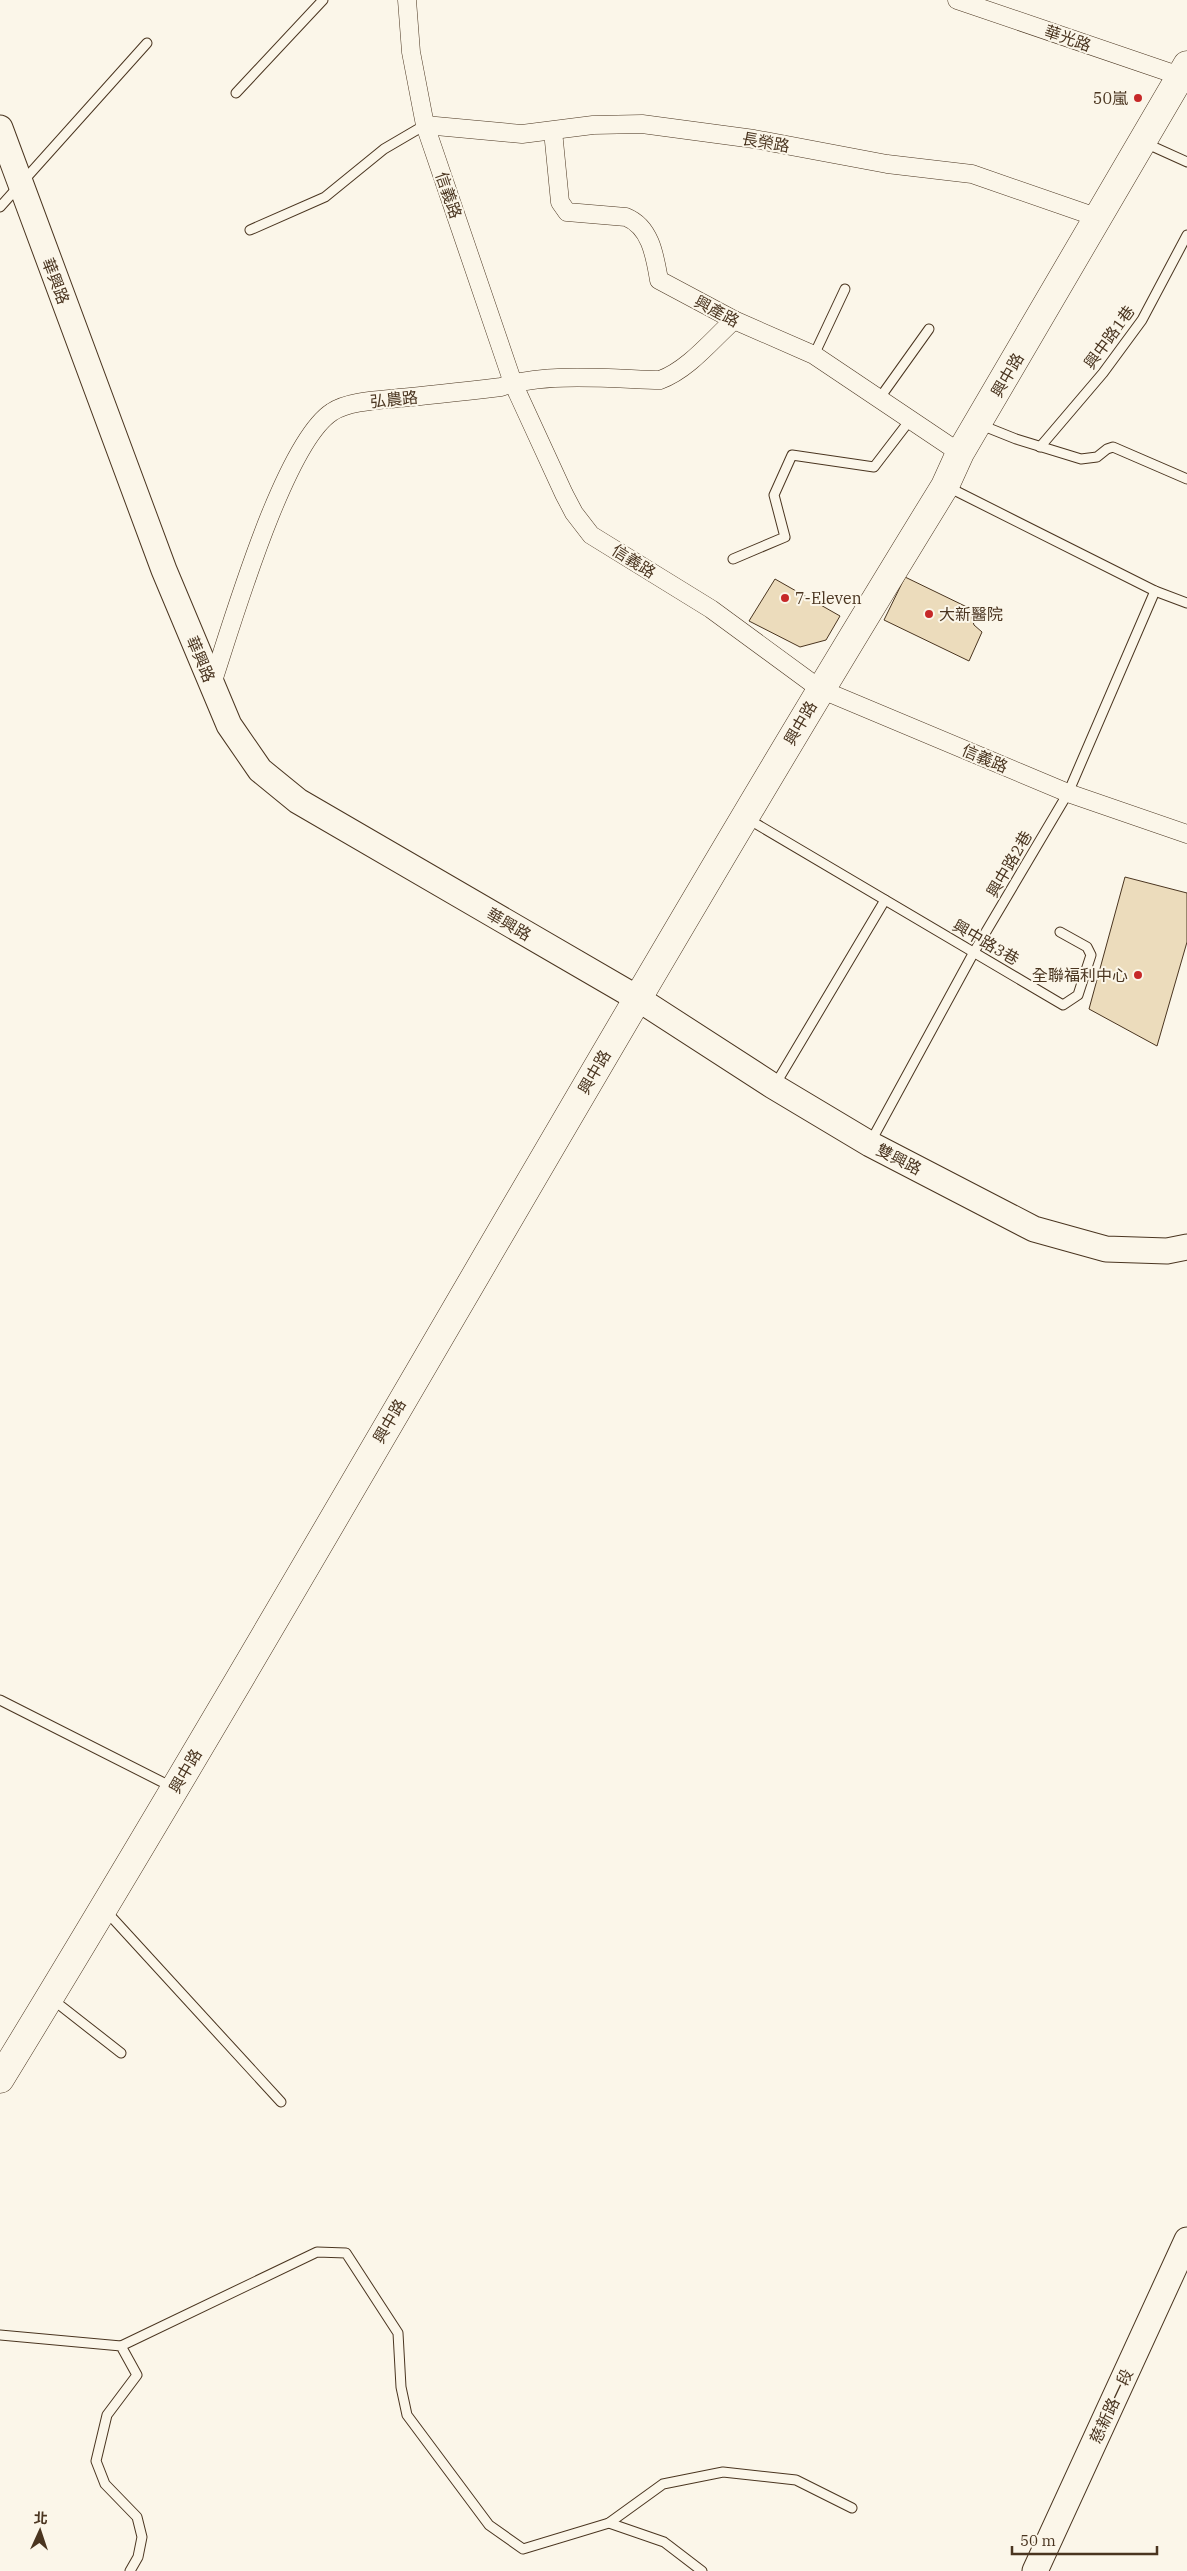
<svg xmlns="http://www.w3.org/2000/svg" width="1187" height="2571" viewBox="0 0 1187 2571" font-family="'IBM Plex Serif','Noto Sans TC',serif">
	<style>
		.building { fill: #ecdcbc; stroke: #4a3520 }
		.lines { fill: none; stroke-linecap: round; stroke-linejoin: round }
		.lane-casing { stroke: #4a3520; stroke-width: 11 }
		.street-casing { stroke: #4a3520; stroke-width: 19 }
		.secondary-casing { stroke: #4a3520; stroke-width: 27 }
		.primary-casing { stroke: #4a3520; stroke-width: 29 }
		.lane { stroke: #fbf6e9; stroke-width: 9 }
		.street { stroke: #fbf6e9; stroke-width: 18 }
		.secondary { stroke: #fbf6e9; stroke-width: 25 }
		.primary { stroke: #fbf6e9; stroke-width: 28 }
		.poi-dot { fill: #c62828; stroke: #fbf6e9; stroke-width: 2 }
		.labels { text-anchor: middle; dominant-baseline: central; stroke-width: 4; stroke-linejoin: round; paint-order: stroke }
		.street-label { font-size: 16px; fill: #4a3520; stroke: #fbf6e9 }
		.poi-label { font-size: 16px; fill: #4a3520; stroke: #fbf6e9; text-anchor: end }
	</style>
	<rect width="100%" height="100%" fill="#fbf6e9"/>
	<g class="building">
		<polygon points="905,577 969,608 974,625 982,632 969,661 884,620"/>
		<polygon points="775,579 840,616 826,640 800,647 749,621"/>
		<polygon points="1125,877 1187,893 1187,942 1157,1046 1089,1009"/>
	</g>
	<g class="lines">
		<g class="lane-casing">
			<g id="lane">
				<polyline points="236,93 323,0"/>
				<polyline points="1145,143 1187,162"/>
				<polyline points="0,207 147,43"/>
				<polyline points="250,230 325,197 384,149 425,125"/>
				<polyline points="814,355 845,289"/>
				<polyline points="879,399 929,329"/>
				<polyline points="981,425 1016,439 1081,459 1097,457 1107,449 1113,447 1187,479"/>
				<polyline points="1040,447 1103,373 1142,320 1187,235"/>
				<polyline points="948,487 1155,591 1187,603"/>
				<polyline points="733,559 785,537 774,495 792,455 874,467 910,420"/>
				<polyline points="748,819 1063,1005 1078,995 1091,955 1087,947 1060,932"/>
				<polyline points="775,1085 885,900"/>
				<polyline points="870,1143 974,952 1068,793 1155,591"/>
				<polyline points="0,1700 172,1787"/>
				<polyline points="106,1911 281,2102"/>
				<polyline points="52,1999 121,2053"/>
				<polyline points="0,2335 121,2346 137,2375 107,2415 96,2461 105,2484 137,2517 142,2537 138,2557 130,2571"/>
				<polyline points="121,2346 317,2252 346,2253 398,2333 401,2387 407,2415 489,2525 523,2549 609,2523 664,2542 702,2571"/>
				<polyline points="609,2523 663,2484 723,2472 796,2480 852,2508"/>
			</g>
		</g>
		<g class="street-casing">
			<g id="street">
				<polyline points="407,0 411,52 425,125 513,383 564,494 574,513 591,535 711,609 820,689 1068,793 1187,834"/>
				<polyline points="957,0 1180,76"/>
				<polyline points="425,125 522,134 593,125 642,124 754,139 887,164 972,174 1099,218"/>
				<path d="M 553,131 L 560,202 L 567,212 L 626,217 C 651,227 655,257 659,280 L 734,320 L 814,355 L 960,453"/>
				<path d="M 212,684 C 232,624 284,443 332,412 C 348,401 380,400 399,398 C 433,395 467,391 501,387 C 544,372 614,379 660,380 C 688,370 712,340 734,320"/>
			</g>
		</g>
		<g class="secondary-casing">
			<g id="secondary">
				<polyline points="0,128 164,570 229,725 260,770 298,801 637,998 773,1086 870,1144 1034,1229 1106,1249 1167,1251 1187,1247"/>
				<polyline points="1035,2571 1187,2240"/>
			</g>
		</g>
		<g class="primary-casing">
			<path id="primary" d="M 0,2079 C 322,1552 621,1012 945,486 L 960,453 L 1187,65"/>
		</g>
		<use href="#lane" class="lane"/>
		<use href="#street" class="street"/>
		<use href="#secondary" class="secondary"/>
		<use href="#primary" class="primary"/>
	</g>
	<g class="poi-dot">
		<circle cx="1138" cy="98" r="5"/>
		<circle cx="785" cy="598" r="5"/>
		<circle cx="929" cy="614" r="5"/>
		<circle cx="1138" cy="975" r="5"/>
	</g>
	<g class="labels">
		<g class="street-label">
			<text transform="translate(1068 38) rotate(19)">華光路</text>
			<text transform="translate(766 142) rotate(10)">長榮路</text>
			<text transform="translate(449 195) rotate(71)">信義路</text>
			<text transform="translate(56 281) rotate(69)">華興路</text>
			<text transform="translate(717 311) rotate(28)">興產路</text>
			<text transform="translate(1109 337) rotate(-54)">興中路1巷</text>
			<text transform="translate(1007 375) rotate(-60)">興中路</text>
			<text transform="translate(394 399) rotate(-6)">弘農路</text>
			<text transform="translate(634 561) rotate(32)">信義路</text>
			<text transform="translate(201 659) rotate(67)">華興路</text>
			<text transform="translate(800 723) rotate(-60)">興中路</text>
			<text transform="translate(985 758) rotate(23)">信義路</text>
			<text transform="translate(1009 864) rotate(-60)">興中路2巷</text>
			<text transform="translate(509 924) rotate(30)">華興路</text>
			<text transform="translate(986 942) rotate(30)">興中路3巷</text>
			<text transform="translate(594 1072) rotate(-60)">興中路</text>
			<text transform="translate(899 1159) rotate(27)">雙興路</text>
			<text transform="translate(389 1421) rotate(-60)">興中路</text>
			<text transform="translate(185 1771) rotate(-60)">興中路</text>
			<text transform="translate(1111 2406) rotate(-65)">慈新路一段</text>
		</g>
		<g class="poi-label">
			<text x="1128" y="98">50嵐</text>
			<text x="795" y="598" text-anchor="start">7-Eleven</text>
			<text x="939" y="614" text-anchor="start">大新醫院</text>
			<text x="1128" y="975">全聯福利中心</text>
		</g>
	</g>
	<g transform="translate(40 2531) rotate(3)" stroke="#fbf6e9" stroke-width="4" paint-order="stroke">
	<path d="M0-4L9 19L0 12L-9 19Z" fill="#4a3520"/>
	<text y="-8" font-size="14" font-weight="bold" text-anchor="middle" fill="#4a3520">北</text>
	</g>
	<path d="M1012 2546v8h145v-8" fill="none" stroke="#4a3520" stroke-width="2.5"/>
	<text x="1020" y="2546" font-size="15" fill="#4a3520" stroke="#fbf6e9" stroke-width="4" paint-order="stroke">50 m</text>
</svg>
